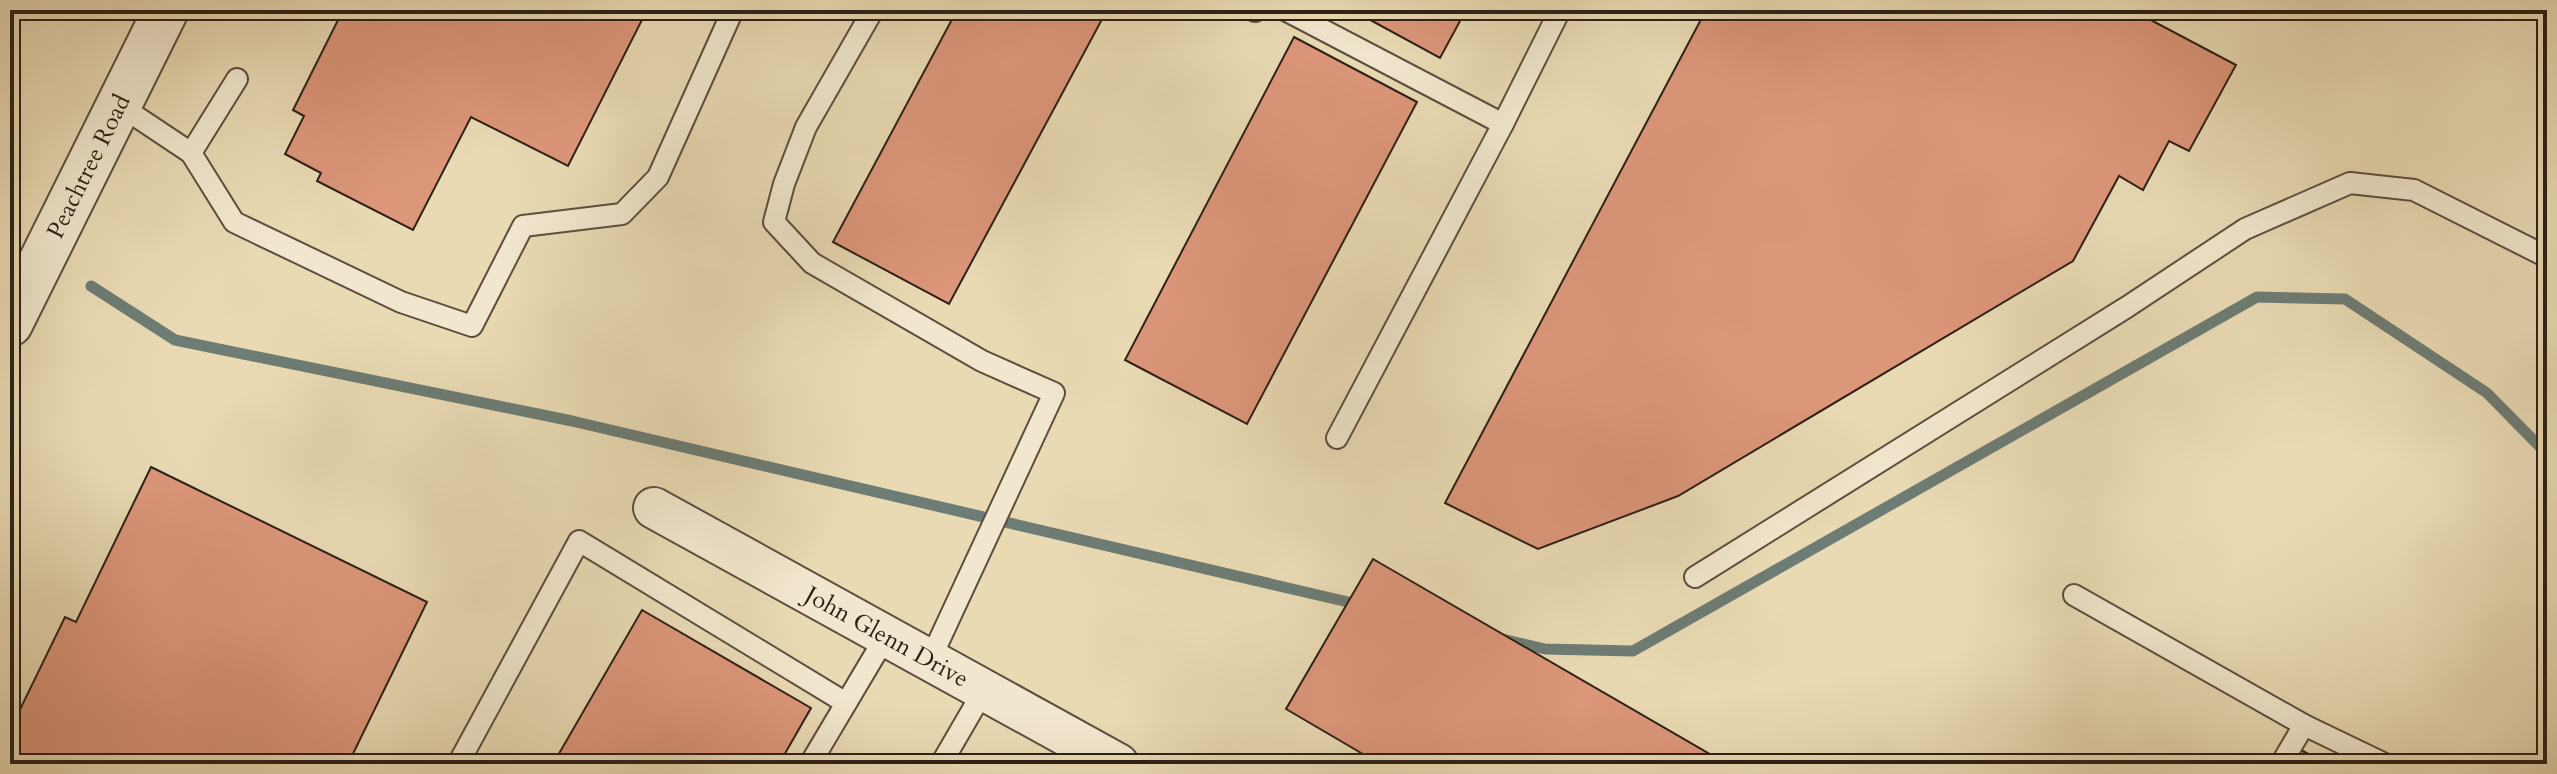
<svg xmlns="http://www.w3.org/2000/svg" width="2557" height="774" viewBox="0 0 2557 774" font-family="Cardo,serif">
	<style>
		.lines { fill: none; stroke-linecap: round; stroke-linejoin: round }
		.stream { stroke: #6d7c74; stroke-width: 11 }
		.building { fill: #dc967a; stroke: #2d2017; stroke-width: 2 }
		.service-casing { stroke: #5c4e3e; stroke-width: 24 }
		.minor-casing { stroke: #5c4e3e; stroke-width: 44 }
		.tertiary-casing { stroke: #5c4e3e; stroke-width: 48 }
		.service { stroke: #f1e7ce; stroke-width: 20 }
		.minor { stroke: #f1e7ce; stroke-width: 40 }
		.tertiary { stroke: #f1e7ce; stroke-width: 44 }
		.labels { text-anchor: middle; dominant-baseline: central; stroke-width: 7; stroke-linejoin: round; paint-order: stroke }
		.street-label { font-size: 24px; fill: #2d2017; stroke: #f1e7ce }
	</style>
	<rect width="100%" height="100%" fill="#e9dab4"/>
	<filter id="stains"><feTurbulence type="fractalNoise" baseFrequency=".0025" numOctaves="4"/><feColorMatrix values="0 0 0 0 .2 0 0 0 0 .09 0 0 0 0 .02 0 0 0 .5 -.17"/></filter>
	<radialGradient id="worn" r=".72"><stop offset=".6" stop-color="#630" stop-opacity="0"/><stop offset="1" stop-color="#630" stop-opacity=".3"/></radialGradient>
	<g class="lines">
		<g class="stream">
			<polyline points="10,241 14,244"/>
			<polyline points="91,286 175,340 572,421 1361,605"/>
			<polyline points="1502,639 1545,649 1633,651 2257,297 2345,299 2487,393 2547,454"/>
		</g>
	</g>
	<g class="building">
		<polygon points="343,10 637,10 645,14 568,166 471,117 413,230 317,181 321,173 285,154 304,116 293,110"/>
		<polygon points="957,10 1107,10 949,304 833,242"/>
		<polygon points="1352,10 1466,10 1440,58"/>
		<polygon points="1706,10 2132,10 2236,65 2189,151 2169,141 2143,190 2119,176 2073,261 1678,496 1538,549 1445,503"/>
		<polygon points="2520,10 2547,10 2547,25 2519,11"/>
		<polygon points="1294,37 1417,102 1247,424 1125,360"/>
		<polygon points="151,467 427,602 350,760 338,754 333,764 10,764 10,730 65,617 76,622"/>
		<polygon points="1373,559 1727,764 1380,764 1286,709"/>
		<polygon points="642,610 811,708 779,764 553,764"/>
		<polygon points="2299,749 2327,764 2290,764"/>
	</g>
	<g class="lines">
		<g class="service-casing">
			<g id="service">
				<polyline points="873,10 806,127 784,184 774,222 812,263 982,361 1054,393 930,660"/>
				<polyline points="1285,10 1503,124 1560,10"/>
				<polyline points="1255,11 1256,10"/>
				<polyline points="119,105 191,153 237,79"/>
				<polyline points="191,153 234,222 401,302 472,326 523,226 622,214 658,177 733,10"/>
				<polyline points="1337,438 1503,124"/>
				<polyline points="1695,577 2127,307 2245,229 2350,183 2414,190 2547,257"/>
				<polyline points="2074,595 2304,725 2385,764"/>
				<polyline points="458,764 579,541 846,703"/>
				<polyline points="810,764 886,636"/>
				<polyline points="941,764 984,690"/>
				<polyline points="2281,764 2304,725"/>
			</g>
		</g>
		<g class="minor-casing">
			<g id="minor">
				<path id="s1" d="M 654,508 L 1118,764"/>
			</g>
		</g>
		<g class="tertiary-casing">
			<g id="tertiary">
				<path id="s2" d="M 10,324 L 166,10"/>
			</g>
		</g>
		<use href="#service" class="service"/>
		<use href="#minor" class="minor"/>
		<use href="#tertiary" class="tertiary"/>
	</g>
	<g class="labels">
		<g class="street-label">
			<text stroke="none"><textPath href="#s2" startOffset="176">Peachtree Road</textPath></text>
			<text stroke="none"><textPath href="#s1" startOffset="266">John Glenn Drive</textPath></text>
		</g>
	</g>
	<rect width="2557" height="774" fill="none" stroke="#e9dab4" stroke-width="40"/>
	<rect x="12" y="12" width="2533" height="750" fill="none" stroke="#2d2017" stroke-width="4"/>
	<rect x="20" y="20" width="2517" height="734" fill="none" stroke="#2d2017" stroke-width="2"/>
	<rect width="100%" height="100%" filter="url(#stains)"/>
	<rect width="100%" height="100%" fill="url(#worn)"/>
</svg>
